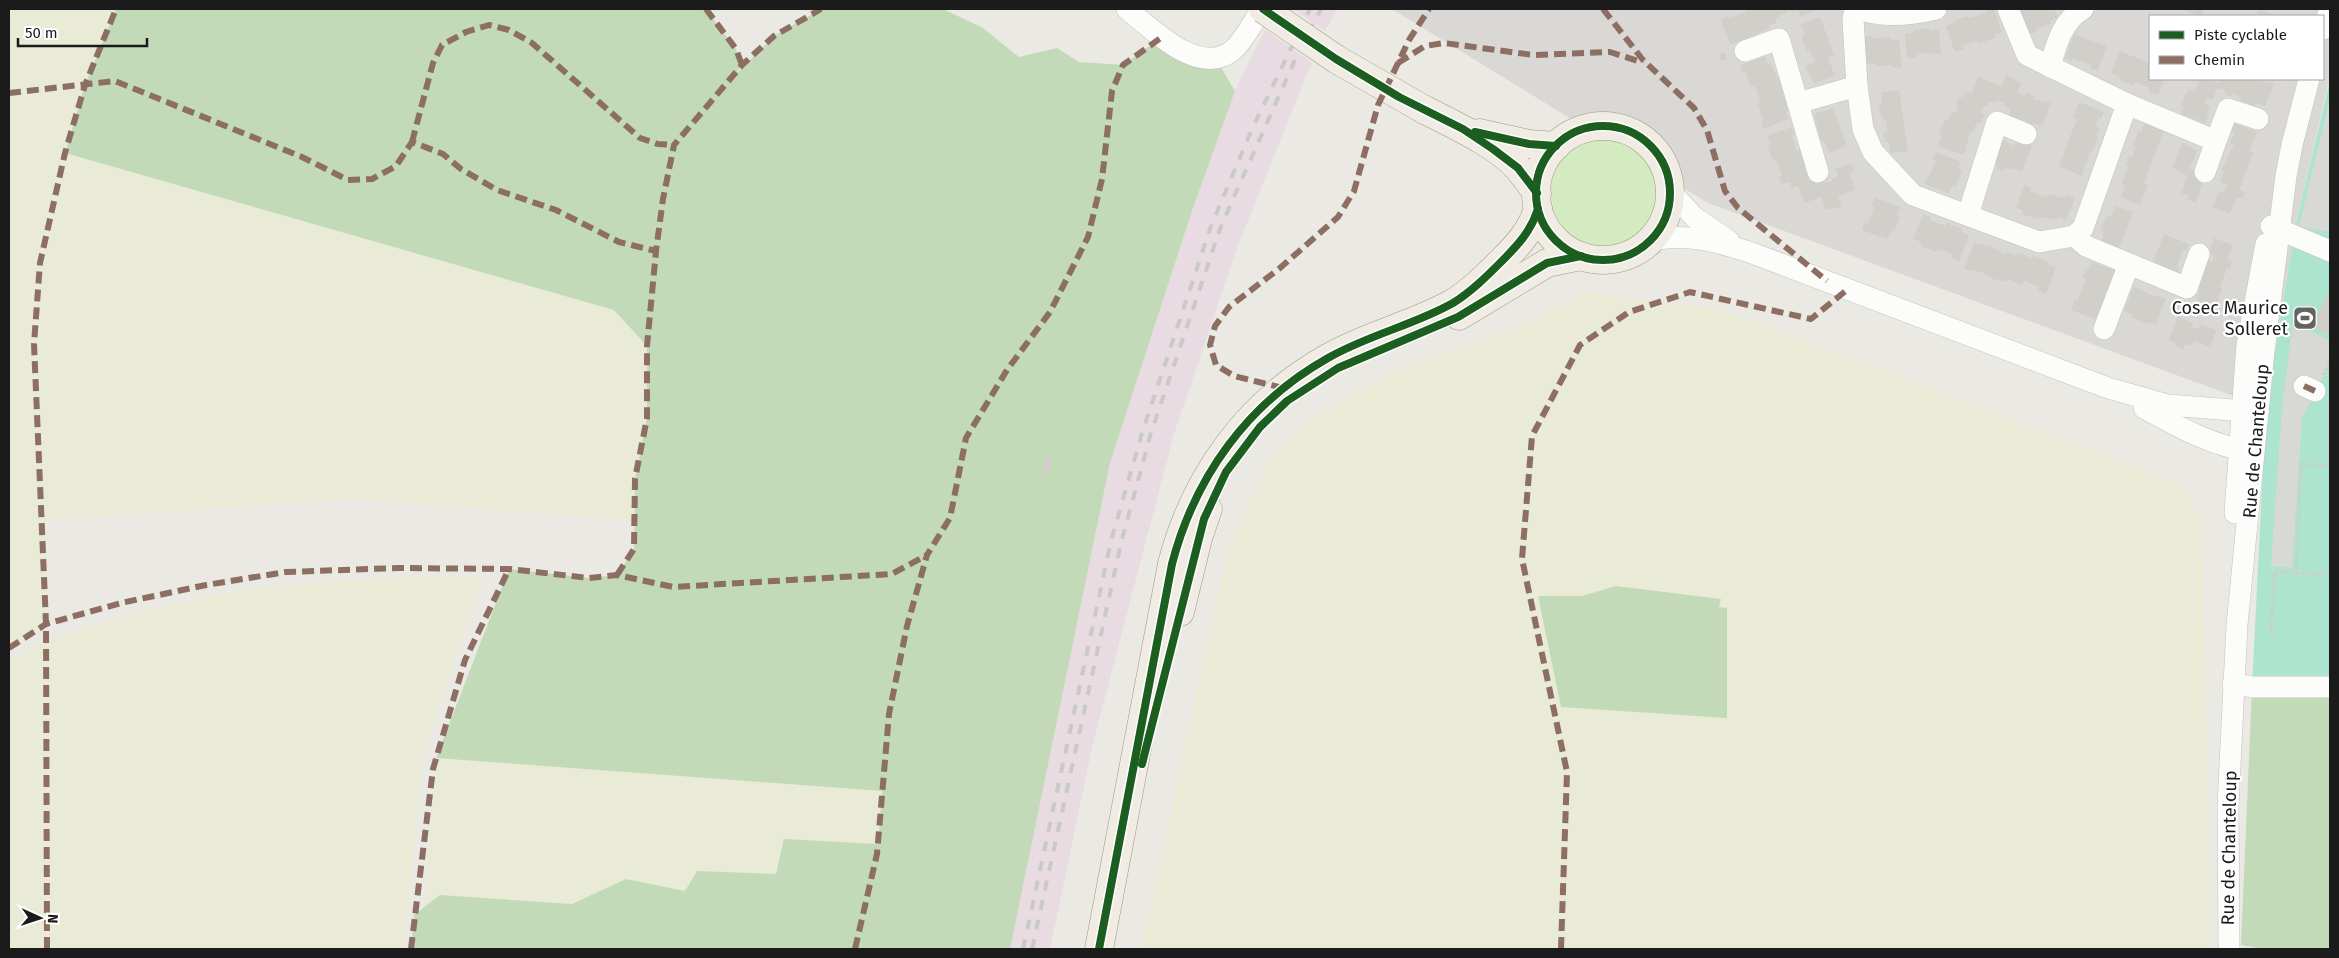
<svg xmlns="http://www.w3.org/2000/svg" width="2339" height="958" viewBox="0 0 2339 958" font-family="'Fira Sans',sans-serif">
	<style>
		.residential { fill: #d9d8d5; fill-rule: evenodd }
		.industrial { fill: #e8dce2 }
		.farmland { fill: #e9ebd6; fill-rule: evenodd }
		.grass { fill: #d4eac0 }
		.forest { fill: #c2dab8 }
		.pitch { fill: #ade4cf }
		.parking { fill: #d8d8d5 }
		.building { fill: #d1cfca }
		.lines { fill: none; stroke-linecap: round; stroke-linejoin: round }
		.minor-casing { stroke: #c2c2bf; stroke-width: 22 }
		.major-casing { stroke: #a09881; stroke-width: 29 }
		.path { stroke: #d6c8c3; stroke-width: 3; stroke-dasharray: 2.5 2.5; stroke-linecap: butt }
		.minor { stroke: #fcfcfb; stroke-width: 21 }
		.major { stroke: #f0ece3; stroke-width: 28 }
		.rail { stroke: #c9c9c8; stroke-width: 4; stroke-dasharray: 10 10; stroke-linecap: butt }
		.major-bridge-casing { stroke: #a09881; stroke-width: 29; stroke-linecap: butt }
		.major-bridge { stroke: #f0ece3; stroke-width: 28 }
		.quiet { stroke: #8d6e63; stroke-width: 6; stroke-dasharray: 12 6; stroke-linecap: butt }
		.cycleway-casing { stroke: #fff; stroke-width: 11 }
		.cycleway { stroke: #1b5e20; stroke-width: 8 }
		.labels { text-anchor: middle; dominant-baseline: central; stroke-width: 4.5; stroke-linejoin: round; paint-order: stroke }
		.poi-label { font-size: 18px; fill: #1b1b1b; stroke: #fff; text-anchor: end }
		.street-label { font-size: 18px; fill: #1b1b1b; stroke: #fff }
	</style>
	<rect width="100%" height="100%" fill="#eae9e3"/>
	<path class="residential" d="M 1392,9 L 2330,9 L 2330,85 L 2328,84 L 2295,228 L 2266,408 L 1708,203 ZM 2150,16 L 2323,16 L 2323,79 L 2150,79 Z"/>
	<g class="industrial">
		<polygon points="1294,9 1337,9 1325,31"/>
		<polygon points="1265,30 1312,62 1237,248 1174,434 1093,743 1050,949 1009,949 1110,463 1192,211 1235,91"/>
	</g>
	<g class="farmland">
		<polygon points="9,9 116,9 85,85 65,152 614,310 647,346 647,418 635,479 634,520 352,499 46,520 46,624 9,647"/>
		<path d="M 1587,292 L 1638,300 L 1722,309 L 2179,483 L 2202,519 L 2211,949 L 1141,949 L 1228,550 L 1269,460 L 1313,416 L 1415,363 L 1533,321 ZM 1616,586 L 1720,599 L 1719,607 L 1538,596 L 1582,596 Z"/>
		<polygon points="417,576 482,577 424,754 403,949 9,949 9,663 44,641 149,609 259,587"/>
		<polygon points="436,758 882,790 878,844 784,839 776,874 697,871 686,891 626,879 572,904 440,895 425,907"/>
	</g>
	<circle class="grass" cx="1604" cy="193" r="53"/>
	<g class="forest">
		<polygon points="116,9 706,9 736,49 742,65 732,78 774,36 821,9 943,9 983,28 1019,57 1057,48 1079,62 1123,65 1162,37 1216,59 1235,91 1192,211 1110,463 1010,949 411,949 414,915 440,895 572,904 626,879 685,891 697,871 776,874 784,839 878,844 882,791 436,758 509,569 589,578 617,575 634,549 635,479 647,418 647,346 614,310 65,153 85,85"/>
		<polygon points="1616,586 1721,599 1719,607 1727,608 1727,718 1561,707 1538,596 1582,596"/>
		<polygon points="2252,687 2330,687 2330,949 2264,949 2241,945"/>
	</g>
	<polygon class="pitch" points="2329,84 2330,687 2252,687 2266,408 2295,228"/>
	<g class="parking">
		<polygon points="2329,103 2330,231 2320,231 2299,226"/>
		<polygon points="2293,322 2330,341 2330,363 2302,419 2292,568 2271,566 2282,407"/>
	</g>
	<g class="building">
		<polygon points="1745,9 1821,9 1800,16 1798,10 1791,12 1790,10 1775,19 1777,23 1768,26 1770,29 1754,35 1755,38 1730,44 1720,19 1728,16 1729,18 1746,12"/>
		<polygon points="1985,9 1994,9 2002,32 1994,35 1995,38 1978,44 1977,41 1962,46 1964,49 1955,52 1946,27 1961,18 1968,16 1969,18 1986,13"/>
		<polygon points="2024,9 2055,9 2058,17 2050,21 2051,24 2036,29 2036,32 2028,35 2019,11"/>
		<polygon points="2183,9 2205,9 2201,16"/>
		<polygon points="2259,9 2276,16 2255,16"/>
		<polygon points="1820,17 1834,55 1828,58 1835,76 1814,83 1805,66 1815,62 1810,50 1807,51 1804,44 1802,37 1805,35 1801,24"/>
		<polygon points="1929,28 1930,31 1939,30 1941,54 1916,53 1916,57 1907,58 1905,34 1914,33 1914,30"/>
		<polygon points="2074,34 2107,46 2098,71 2090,69 2091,65 2088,64 2073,58 2072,61 2065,59"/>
		<polygon points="1872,36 1873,39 1890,37 1891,40 1899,39 1902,67 1893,68 1892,65 1875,66 1875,63 1867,64 1864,37"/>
		<polygon points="2119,51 2150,63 2150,79 2164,79 2158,95 2149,92 2150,88 2134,82 2133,85 2119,80 2120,77 2111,73"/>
		<polygon points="1725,53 1727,59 1721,61 1718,55"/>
		<polygon points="1765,56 1768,64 1771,63 1777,78 1780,77 1786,93 1783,94 1789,110 1786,112 1788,119 1763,129 1761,121 1763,120 1758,104 1761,102 1755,86 1751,87 1746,72 1743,73 1740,65"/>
		<polygon points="2006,75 2021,83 2017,93 2025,96 2026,93 2034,96 2033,99 2051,103 2042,127 2034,123 2032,126 2024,123 2025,120 2008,117 2011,109 2004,106 2005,103 1997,100 1995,103 1989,101 1987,107 1984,106 1981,114 1985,115 1981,123 1977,122 1973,131 1970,132 1964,155 1938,146 1942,136 1939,134 1945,120 1948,121 1951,112 1956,113 1959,106 1956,105 1959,96 1963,98 1966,92 1972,93 1978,77 2002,86"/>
		<polygon points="2200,79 2219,83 2221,79 2252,79 2274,84 2265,106 2256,103 2254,106 2240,100 2241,97 2233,94 2231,97 2224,94 2225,90 2217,88 2213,100 2207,98 2205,104 2210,106 2206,123 2181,114 2184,106 2181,105 2185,96 2189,89 2195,92"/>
		<polygon points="1899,90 1908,151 1890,153 1889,142 1885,142 1883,133 1887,132 1886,120 1883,121 1878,105 1882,104 1881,92"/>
		<polygon points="2079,102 2104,112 2101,119 2098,118 2095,126 2099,128 2096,136 2098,137 2093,151 2090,151 2082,176 2059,166 2077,119 2073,117"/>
		<polygon points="1833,108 1847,146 1829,153 1824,141 1821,142 1814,114"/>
		<polygon points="2146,121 2165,127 2144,183 2148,185 2140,205 2121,197 2125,186 2122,184 2129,166 2126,165 2129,156 2132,157 2136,147 2133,146 2136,137 2139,131 2141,132"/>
		<polygon points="2235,123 2257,132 2249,151 2253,153 2239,190 2245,192 2242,199 2236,197 2230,214 2213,207 2219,191 2224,192 2227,185 2220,182 2224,171 2221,170 2234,145 2230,143 2235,132 2231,131"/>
		<polygon points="1792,127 1795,134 1792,136 1797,151 1801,150 1807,166 1804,167 1810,181 1815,180 1816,183 1823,181 1825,183 1832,181 1832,178 1838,176 1835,169 1851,164 1854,170 1849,172 1855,190 1838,196 1842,207 1826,210 1821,197 1804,203 1798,186 1792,188 1789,182 1782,184 1779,177 1782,176 1776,160 1773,161 1767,145 1770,144 1767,136"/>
		<polygon points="1999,137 2013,146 2014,143 2032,146 2022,171 2005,168 2003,171 1996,169 1997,165 1990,162"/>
		<polygon points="2182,142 2197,151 2190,168 2205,177 2196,203 2187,199 2188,195 2181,193 2187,176 2173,167"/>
		<polygon points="1936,152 1961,162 1958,169 1962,171 1956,187 1952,185 1949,193 1924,184 1933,169 1936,161 1933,159"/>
		<polygon points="2024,185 2031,188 2030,191 2047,197 2048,194 2065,198 2066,195 2075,198 2066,220 2058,217 2056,220 2040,217 2038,219 2022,214 2023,211 2016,208"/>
		<polygon points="1875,198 1900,207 1897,215 1900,217 1894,232 1891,231 1887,239 1862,230 1864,223 1867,224 1872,214 1874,207 1871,205"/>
		<polygon points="2115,206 2133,212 2118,250 2100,243 2104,232 2101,231 2106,216 2110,217"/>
		<polygon points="1923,214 1931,217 1930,220 1945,226 1947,223 1962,229 1962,232 1969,235 1959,261 1952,258 1953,255 1945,251 1937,249 1936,252 1920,246 1921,242 1913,239"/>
		<polygon points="2164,234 2189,244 2186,251 2183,250 2177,267 2180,268 2176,275 2152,265"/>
		<polygon points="2214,238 2233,245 2227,259 2232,261 2230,269 2227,268 2220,287 2222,288 2215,309 2197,300 2200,288 2198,287 2208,260 2212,262 2214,257 2209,253"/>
		<polygon points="1974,243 1991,246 2006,255 2007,252 2016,256 2017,253 2032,258 2033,255 2049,262 2048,265 2056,267 2046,294 2038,291 2039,287 2024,281 2022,285 2008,279 2006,282 1997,279 1996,281 1981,272 1964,269"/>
		<polygon points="2092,262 2117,271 2105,294 2108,295 2102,310 2100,310 2095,319 2071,310 2074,300 2077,301 2086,278 2082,277 2086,270 2088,271"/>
		<polygon points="2134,286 2155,297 2159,296 2166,299 2156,324 2149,322 2148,324 2132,318 2133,315 2124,311"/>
		<polygon points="2330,290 2330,336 2306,324 2312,312 2318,314"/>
		<polygon points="2178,315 2193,324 2191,327 2198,329 2201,324 2217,330 2210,347 2194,341 2191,346 2185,344 2183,349 2175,346 2176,343 2169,340"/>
		<polygon points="1045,458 1051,459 1049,474 1042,472"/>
	</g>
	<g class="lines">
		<g class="minor-casing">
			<g id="minor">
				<path d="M 1127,9 C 1152,29 1200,78 1233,50 C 1243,42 1254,20 1262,9"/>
				<polyline points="1855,9 1853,20 1857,86 1863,129 1873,152 1913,195 2039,242 2074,236 2083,228 2127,104 2027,55 2008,9"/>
				<path d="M 1859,9 C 1884,18 1911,15 1936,9"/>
				<polyline points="2323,29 2330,10"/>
				<polyline points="1745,51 1779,39 1818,172"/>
				<path d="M 2050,67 C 2056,45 2062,21 2083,9"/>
				<polyline points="1798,103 1857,86"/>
				<polyline points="2127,104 2216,141 2228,109 2258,119"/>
				<polyline points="2205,172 2216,141"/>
				<polyline points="1670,191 1694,217 1729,241"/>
				<polyline points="1968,215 1997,122 2026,134"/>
				<polyline points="2271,226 2330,251"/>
				<polyline points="2074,236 2086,246 2187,288 2199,254"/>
				<path d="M 1650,241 C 1684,232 1719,242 1752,253 L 2108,388 L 2168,405 L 2258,412"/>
				<polyline points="2104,329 2129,264"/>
				<polyline points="2304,386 2315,391"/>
				<path d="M 2144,408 C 2177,426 2213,447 2251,451"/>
				<polyline points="2235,513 2247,345 2266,244"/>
				<polyline points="2233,683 2252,687 2330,687"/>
				<polyline points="2229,949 2228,805 2237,625 2264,351 2286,176 2292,145 2309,79"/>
			</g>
		</g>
		<g class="major-casing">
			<g id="major">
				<path d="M 1423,109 C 1452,124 1497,144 1518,168 C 1525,176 1531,185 1537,193"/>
				<circle cx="1603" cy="193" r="67"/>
				<polyline points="1479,133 1529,144 1556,146"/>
				<polyline points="1459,316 1547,263 1581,256"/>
				<polyline points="1180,612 1198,538 1208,509"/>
				<path d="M 1099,949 L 1172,564 C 1195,476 1248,403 1328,358 C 1368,335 1414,325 1453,303 C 1471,292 1487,276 1502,261 C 1518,245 1531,231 1538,209"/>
			</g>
		</g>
		<g class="path">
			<polyline points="2323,375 2330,361"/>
			<polyline points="2329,466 2330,401"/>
			<polyline points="2296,573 2323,574 2323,578"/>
			<polyline points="2274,633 2271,633 2274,572 2296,573 2301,464 2330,466"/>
		</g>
		<use href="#minor" class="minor"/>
		<use href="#major" class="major"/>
		<g class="rail">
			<polyline points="1023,949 1111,541 1142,433 1211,226 1252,129 1310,9"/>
			<polyline points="1032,949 1121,543 1151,433 1221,226 1299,51 1321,9"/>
		</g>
		<g class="major-bridge-casing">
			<polyline id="major-bridge" points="1263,9 1336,59 1423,109"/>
		</g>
		<use href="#major-bridge" class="major-bridge"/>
		<g class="quiet">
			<polyline points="706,9 736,49 742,65"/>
			<polyline points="1603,9 1643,60 1694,108 1707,130 1725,191 1738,208 1827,281"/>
			<polyline points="1398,63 1425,46 1444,43 1533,55 1610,52 1638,61 1643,60"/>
			<polyline points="9,93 115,81 302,157 348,180 372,179 396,166 412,142 443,154 461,169 497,190 556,210 619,242 656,251"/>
			<polyline points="412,142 433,63 442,45 466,32 489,25 509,30 532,43 640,138 658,144 674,145"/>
			<polyline points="2304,386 2315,391"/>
			<polyline points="1283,388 1234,376 1216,365 1210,345 1215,326 1229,307 1280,268 1338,217 1354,191 1378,105 1409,40 1429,9"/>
			<polyline points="617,575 634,549 635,479 647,418 647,346 656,251 663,199 674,145 742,65 774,36 821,9"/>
			<polyline points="9,648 46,624 121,603 206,585 286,572 398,568 509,569 589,578 617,575 673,587 892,574 927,555"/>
			<polyline points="47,949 46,624 34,344 40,263 65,153 85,85 116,9"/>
			<polyline points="411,949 433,769 465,660 509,569"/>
			<polyline points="855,949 877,854 889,714 907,626 927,555 950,518 966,438 1007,370 1050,312 1088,237 1102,179 1112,91 1123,65 1162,37"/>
			<polyline points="1561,949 1567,772 1522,559 1532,436 1580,345 1629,312 1690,292 1811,319 1848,289"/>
		</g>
		<g class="cycleway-casing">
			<g id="cycleway">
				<polyline points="1263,9 1336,59 1399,97 1463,129 1493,149 1518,168 1537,193"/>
				<circle cx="1603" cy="193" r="67"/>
				<polyline points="1475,132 1529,144 1556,146"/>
				<polyline points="1142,764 1204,519 1226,472 1260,427 1287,401 1338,368 1458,317 1547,263 1581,256"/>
				<path d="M 1099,949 L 1172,564 C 1195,476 1248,403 1328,358 C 1368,335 1414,325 1453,303 C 1471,292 1487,276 1502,261 C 1518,245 1531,231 1538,209"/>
			</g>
		</g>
		<use href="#cycleway" class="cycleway"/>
	</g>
	<defs>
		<g id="stadium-square" transform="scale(1.25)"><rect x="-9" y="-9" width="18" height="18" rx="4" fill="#636361" stroke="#fff"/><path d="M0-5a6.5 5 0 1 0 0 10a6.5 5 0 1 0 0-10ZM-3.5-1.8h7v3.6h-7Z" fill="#fff"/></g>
	</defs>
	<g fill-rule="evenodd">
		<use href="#stadium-square" x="2305" y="318"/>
	</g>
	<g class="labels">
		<g class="poi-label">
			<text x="2288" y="308">Cosec Maurice<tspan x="2288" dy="21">Solleret</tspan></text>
		</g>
		<g class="street-label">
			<text transform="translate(2256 441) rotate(-85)">Rue de Chanteloup</text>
			<text transform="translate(2229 848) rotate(-89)">Rue de Chanteloup</text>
		</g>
	</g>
	<rect width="2339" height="958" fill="none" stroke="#1b1b1b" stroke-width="20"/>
	<rect x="2149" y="15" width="175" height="65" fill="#ffffff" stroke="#a4a4a4"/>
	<rect x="2159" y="31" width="25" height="8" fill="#1b5e20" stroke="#a4a4a4"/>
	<text x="2194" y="40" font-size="15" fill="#1b1b1b">Piste cyclable</text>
	<rect x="2159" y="56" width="25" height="8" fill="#8d6e63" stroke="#a4a4a4"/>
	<text x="2194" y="65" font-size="15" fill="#1b1b1b">Chemin</text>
	<g transform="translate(40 918) rotate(93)" stroke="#ffffff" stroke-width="4" paint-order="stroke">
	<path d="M0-4L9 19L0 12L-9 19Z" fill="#1b1b1b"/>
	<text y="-8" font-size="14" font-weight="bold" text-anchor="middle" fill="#1b1b1b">N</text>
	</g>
	<path d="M18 38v8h129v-8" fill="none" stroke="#1b1b1b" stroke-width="2.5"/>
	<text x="25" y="38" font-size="15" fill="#1b1b1b" stroke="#ffffff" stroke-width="4" paint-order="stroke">50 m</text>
</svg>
